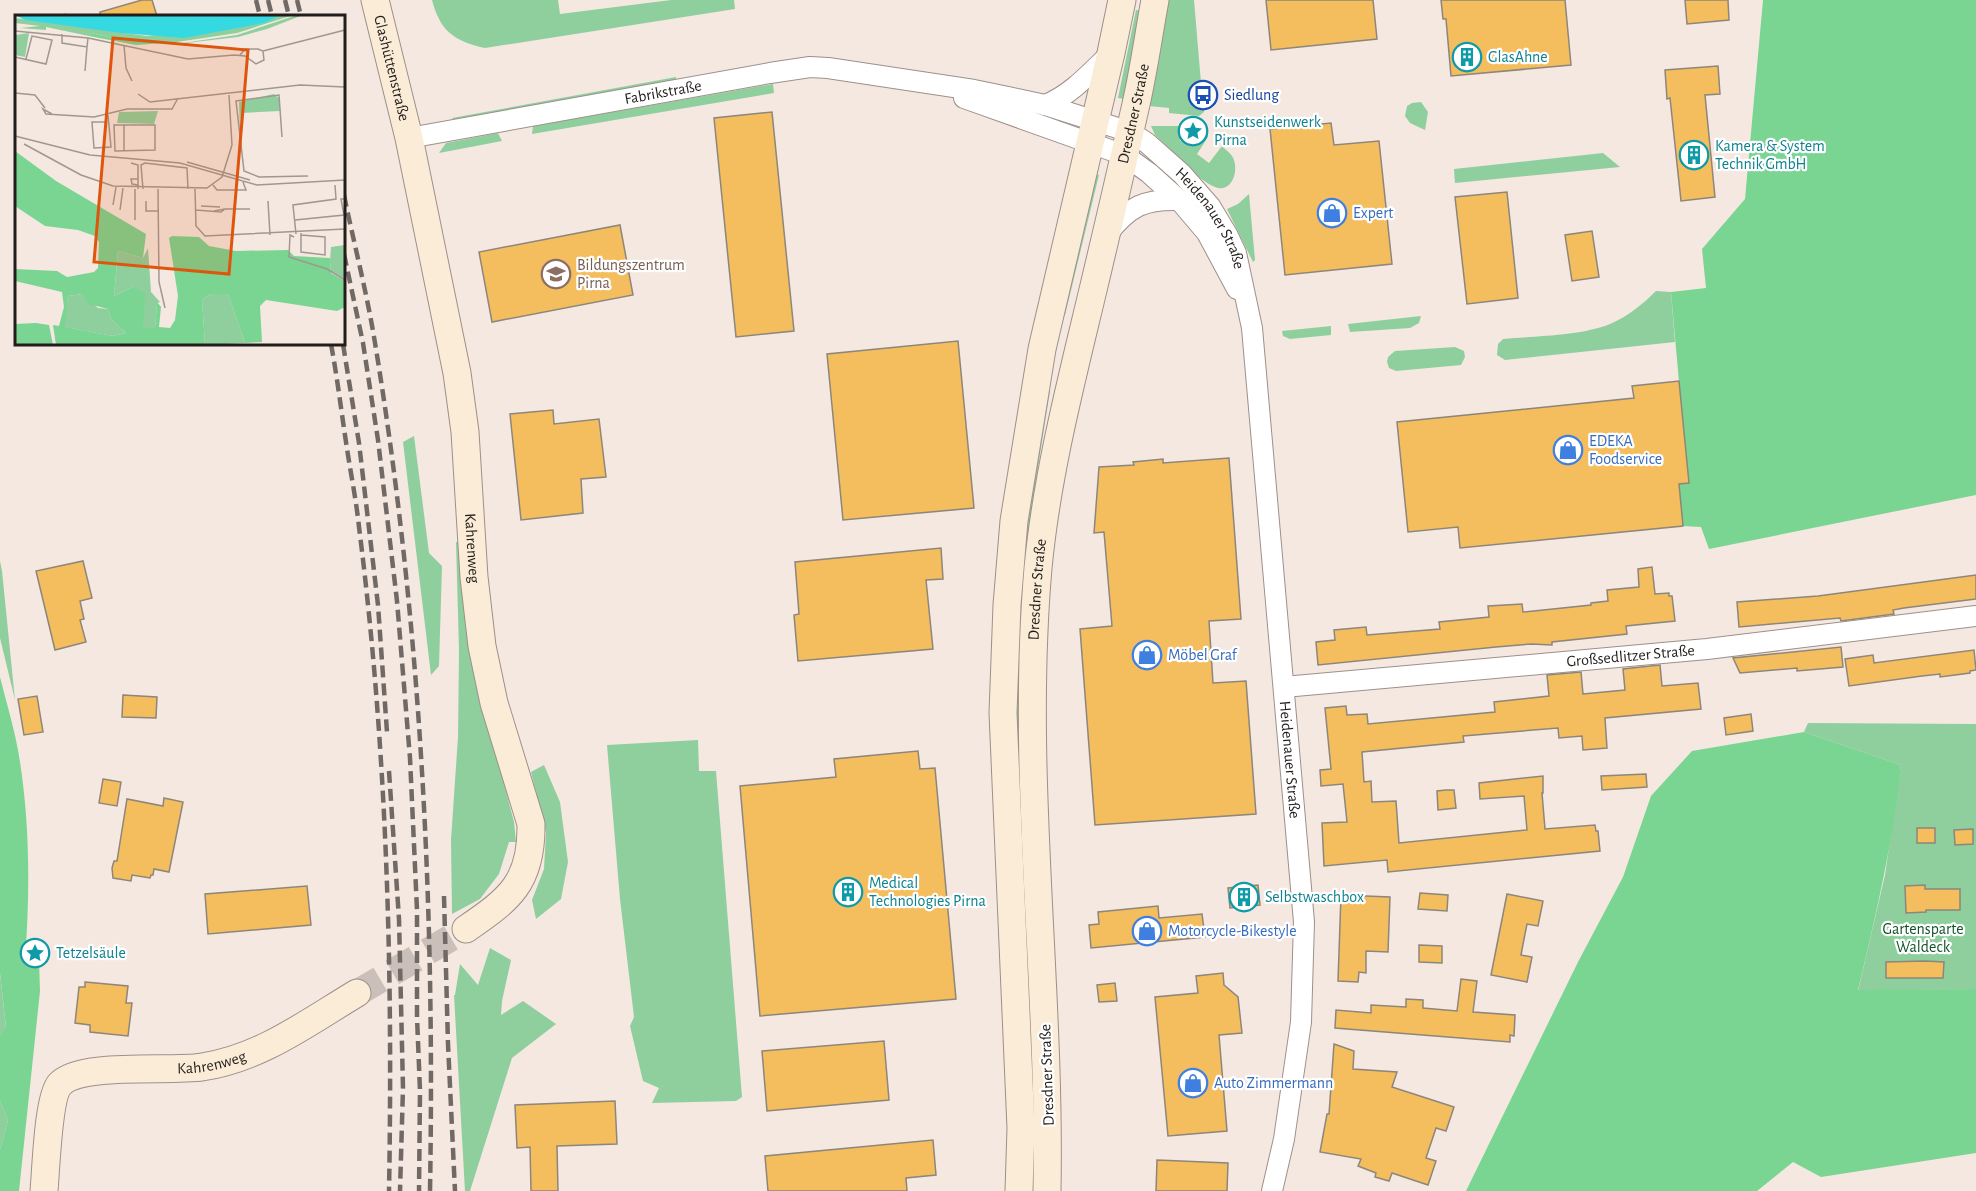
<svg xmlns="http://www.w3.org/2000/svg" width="1976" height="1191" viewBox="0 0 1976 1191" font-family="'Alegreya Sans',sans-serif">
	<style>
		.green { fill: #8fcf9e }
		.forest { fill: #7ad492 }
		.building { fill: #f4be5f; stroke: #8d867b; stroke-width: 1.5 }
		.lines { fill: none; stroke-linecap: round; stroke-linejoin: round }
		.secondary-tunnel { stroke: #cbbfb9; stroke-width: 27; stroke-dasharray: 27 14; stroke-linecap: butt }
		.street-casing { stroke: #9d908a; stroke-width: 22 }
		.secondary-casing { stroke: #9d908a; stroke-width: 29 }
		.street { stroke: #fff; stroke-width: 20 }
		.secondary { stroke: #faecd6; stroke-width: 27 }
		.rail { stroke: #716965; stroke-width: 4.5; stroke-dasharray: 12 6; stroke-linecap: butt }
		.labels { text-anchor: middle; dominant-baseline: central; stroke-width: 4.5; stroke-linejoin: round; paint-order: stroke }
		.culture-label { font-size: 16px; fill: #0d838f; stroke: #fff; text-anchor: start }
		.street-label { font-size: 16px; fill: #221d1b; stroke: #fff }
		.transit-label { font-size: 16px; fill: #164399; stroke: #fff; text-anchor: start }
		.shop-label { font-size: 16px; fill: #366cbe; stroke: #fff; text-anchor: start }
		.education-label { font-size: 16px; fill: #785e54; stroke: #fff; text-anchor: start }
		.park-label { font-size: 16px; fill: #105329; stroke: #fff }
		.inset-river { fill: none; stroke: #34d9e2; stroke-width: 3 }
		.inset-road { fill: none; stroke: #a19791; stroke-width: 1.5 }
		.view { fill: #de560d; fill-opacity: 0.15; stroke: #de560d; stroke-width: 3 }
		.inset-edge { fill: none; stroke: #221d1b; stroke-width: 3 }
	</style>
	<rect width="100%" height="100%" fill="#f5e8e0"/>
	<g class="green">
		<path d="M 432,0 L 558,0 L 560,14 L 671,0 L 734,0 L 735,9 L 485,48 C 454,41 440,31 432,0 Z"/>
		<polygon points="1169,0 1194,0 1201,83 1196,85 1197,99 1204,99 1204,112 1199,116 1169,113 1169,108 1149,106"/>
		<polygon points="1136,10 1143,11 1124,99 1118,98"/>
		<polygon points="676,77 676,81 455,121 452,118"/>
		<polygon points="773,84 774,93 532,134 533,126"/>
		<polygon points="1421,102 1428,112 1425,130 1410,123 1405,116 1407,106 1412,103"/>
		<path d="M 1200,125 L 1206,125 L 1208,137 L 1197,154 L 1209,163 L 1222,146 C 1225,149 1230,153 1232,156 C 1240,168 1233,194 1215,187 C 1198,181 1170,148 1155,135 L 1151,126 L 1180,126 L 1180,141 L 1200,140 Z"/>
		<polygon points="498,133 502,141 439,153 446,143"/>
		<polygon points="1603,153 1620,167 1455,183 1454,169"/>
		<polygon points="1093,173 1099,175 1065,315 1059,313"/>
		<polygon points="1249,194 1255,260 1253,262 1227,209 1238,204"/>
		<path d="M 1656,291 L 1671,292 L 1675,342 L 1505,360 L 1497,355 L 1498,344 L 1503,339 C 1535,336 1581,336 1610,324 C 1627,317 1643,304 1656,291 Z"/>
		<polygon points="1421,316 1419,323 1410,328 1350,332 1348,324"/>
		<polygon points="1331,326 1331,335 1290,339 1283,336 1282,331"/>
		<polygon points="1455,347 1464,351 1465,357 1461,365 1396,371 1389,368 1387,362 1388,357 1395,351"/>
		<path d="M 1044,388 L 1050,391 C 1034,489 1019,588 1019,688 C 1018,773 1024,857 1028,942 C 1032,1025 1034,1108 1036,1191 L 1030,1191 L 1016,782 L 1018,601 L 1035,446 Z"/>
		<polygon points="414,436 429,553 442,566 439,666 431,675 403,442"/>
		<polygon points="456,542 459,542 466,628 478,685 514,822 516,842 509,842 499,874 480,899 452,914 451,840 458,737 459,650"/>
		<polygon points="0,561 2,571 15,700 0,638"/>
		<polygon points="1808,723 1976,724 1976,989 1858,991 1885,875 1901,765 1804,732"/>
		<polygon points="698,740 699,771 716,771 742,1097 736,1101 652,1103 659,1088 643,1081 630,1026 634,1017 620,899 607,745"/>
		<polygon points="544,765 560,802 568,862 561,899 536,919 532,900 544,869 546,833 531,772"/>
		<polygon points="490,948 511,960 502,1001 501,1015 523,1001 556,1024 512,1058 470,1191 465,1191 454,995 455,995 460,964 478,985"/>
		<polygon points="0,973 6,1028 0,1036"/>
		<polygon points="0,1101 8,1120 0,1150"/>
	</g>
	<g class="forest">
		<polygon points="1763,0 1976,0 1976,495 1709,549 1701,527 1683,526 1679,484 1688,483 1671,292 1706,288 1702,249 1745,199"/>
		<path d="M 0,677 C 7,705 16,734 20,762 C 30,827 30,894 25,959 L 39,960 L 40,991 L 19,1191 L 0,1191 L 0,1150 L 8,1120 L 0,1101 L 0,1036 L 6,1027 L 0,973 Z"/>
		<path d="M 1804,732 L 1901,765 C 1893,843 1876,914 1858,990 L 1976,989 L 1976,1153 L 1821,1177 L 1793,1162 L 1757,1191 L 1466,1191 L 1578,962 L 1623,877 L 1651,796 L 1692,751 Z"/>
	</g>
	<g class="building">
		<polygon points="142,0 152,0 157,16 100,16 100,12"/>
		<polygon points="1266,0 1373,0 1377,39 1271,50"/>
		<polygon points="1441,0 1565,0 1571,65 1451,76 1446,19 1443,19"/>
		<polygon points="1685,0 1728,0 1729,20 1687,24"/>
		<polygon points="1718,66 1720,94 1705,95 1715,197 1681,201 1670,98 1667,99 1665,70"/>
		<polygon points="772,112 794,331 736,337 714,118"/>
		<polygon points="1331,123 1334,145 1379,141 1392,264 1285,275 1270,129"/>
		<polygon points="1507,192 1518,298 1467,304 1455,197"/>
		<polygon points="620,225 633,295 492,322 479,252"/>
		<polygon points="1592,231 1599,277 1572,281 1565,235"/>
		<polygon points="958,341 974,508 843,520 827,354"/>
		<polygon points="1679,381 1689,483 1679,484 1683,526 1460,548 1458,527 1408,532 1397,422 1634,398 1632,386"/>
		<polygon points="553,410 554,424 599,419 606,477 581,479 583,513 521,520 510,414"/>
		<polygon points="1229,458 1241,619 1209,621 1213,683 1246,681 1256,814 1095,825 1080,629 1112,626 1104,532 1094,533 1099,467 1134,465 1133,462 1163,459 1163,463"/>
		<polygon points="941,548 943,579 926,580 933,649 798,661 794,615 799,614 795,562"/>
		<polygon points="83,561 92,598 80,601 84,619 80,620 86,642 55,650 36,571"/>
		<polygon points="1652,567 1655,594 1669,593 1669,596 1672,596 1675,621 1626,626 1627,634 1552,642 1552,645 1531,644 1496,647 1318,665 1316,642 1335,640 1334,630 1366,627 1367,635 1440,629 1439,622 1489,617 1488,606 1522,604 1523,612 1591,605 1591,603 1608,601 1607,590 1639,587 1638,569"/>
		<polygon points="1976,575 1976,599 1904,608 1893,610 1894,614 1841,621 1840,618 1739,627 1737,602 1818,596"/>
		<polygon points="1841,647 1843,667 1797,671 1797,668 1740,673 1733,658"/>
		<polygon points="1974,650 1976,670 1970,671 1970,673 1940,677 1940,674 1922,676 1849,686 1845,659 1873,655 1874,663"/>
		<polygon points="1660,665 1662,686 1698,683 1701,709 1605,718 1607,748 1583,750 1582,736 1559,738 1558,728 1463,736 1464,742 1362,752 1364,782 1371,781 1372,802 1396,801 1399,843 1527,830 1524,796 1480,799 1479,783 1543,776 1543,793 1542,793 1545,829 1595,825 1596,831 1598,831 1600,851 1388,872 1387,860 1324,866 1322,823 1347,822 1343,784 1321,786 1320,770 1331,769 1325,708 1346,706 1347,715 1367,714 1368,724 1495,712 1494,702 1549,696 1547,675 1581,672 1583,694 1625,690 1623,669"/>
		<polygon points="123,695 157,697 156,718 122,717"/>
		<polygon points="37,696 43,732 24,735 18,699"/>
		<polygon points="1751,714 1753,731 1726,735 1724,718"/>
		<polygon points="918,751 920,769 935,768 956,999 760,1016 740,786 836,777 834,759"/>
		<polygon points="1646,774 1647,787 1602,790 1601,776"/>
		<polygon points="103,779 121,782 117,806 99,803"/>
		<polygon points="1446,790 1454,790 1456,808 1438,810 1437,791"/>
		<polygon points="164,798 183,802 169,872 154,869 153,875 151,875 150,878 132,875 131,881 113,878 112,868 114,861 117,861 127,799 163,806"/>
		<rect x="1917" y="828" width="18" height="15"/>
		<polygon points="1973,829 1973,844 1955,845 1954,830"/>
		<polygon points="1258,885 1260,905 1230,908 1228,888"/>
		<polygon points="1925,885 1925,889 1960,889 1960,910 1926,910 1926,912 1906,913 1905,886"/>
		<polygon points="307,886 311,925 208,934 205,894"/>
		<polygon points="1420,893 1448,895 1447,911 1418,909"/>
		<polygon points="1507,894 1543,901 1538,926 1527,924 1524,939 1521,955 1532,957 1527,982 1491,975"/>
		<polygon points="1341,895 1390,897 1388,952 1366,951 1366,973 1359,972 1358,982 1338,981"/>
		<polygon points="1158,906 1159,918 1202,914 1205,937 1091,948 1089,925 1099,924 1098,912"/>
		<polygon points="1419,945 1442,946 1442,963 1419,962"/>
		<polygon points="1925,961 1944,962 1943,978 1886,978 1886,962"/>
		<polygon points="1223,973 1224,985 1238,997 1242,1033 1219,1035 1227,1131 1168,1136 1155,997 1198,993 1196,976"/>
		<polygon points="1461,979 1477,981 1473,1012 1515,1015 1514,1036 1510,1035 1510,1042 1335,1028 1336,1010 1371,1013 1371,1005 1406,1007 1406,999 1423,1000 1423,1008 1457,1011"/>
		<polygon points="85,982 128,986 126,1003 132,1003 128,1036 90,1032 90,1025 75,1023 79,987 85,987"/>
		<polygon points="1115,983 1117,1001 1099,1002 1097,985"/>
		<polygon points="884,1041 889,1100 767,1111 762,1051"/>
		<polygon points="1334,1044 1354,1051 1353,1069 1397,1072 1392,1087 1454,1107 1446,1131 1436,1128 1426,1158 1436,1161 1428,1185 1392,1173 1389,1181 1375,1177 1376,1173 1358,1166 1361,1159 1320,1152 1327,1114 1329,1114"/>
		<polygon points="615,1101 617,1144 557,1146 558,1191 531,1191 530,1147 517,1148 515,1105"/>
		<polygon points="933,1140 936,1175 906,1178 907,1191 768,1191 765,1156"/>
		<polygon points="1157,1160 1228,1163 1227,1191 1156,1191"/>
	</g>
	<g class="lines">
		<polyline class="secondary-tunnel" points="357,993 466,929"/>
		<g class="street-casing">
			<g id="street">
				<polyline points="964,98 1124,155 1149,173 1179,200 1207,233 1237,289"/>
				<path d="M 1045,105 C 1071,95 1091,72 1111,53"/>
				<path id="s1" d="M 409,138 L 770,73 L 810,67 L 828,68 L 974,90 L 1008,97 L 1045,105 L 1130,132 L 1147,143 L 1182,174 L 1210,206 L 1228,236 L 1236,253 L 1252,328 L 1304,922 L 1301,1022 L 1284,1139 L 1272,1191"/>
				<path d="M 1108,233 C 1130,206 1144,199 1179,200"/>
				<path id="s2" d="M 1284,687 L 1707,649 L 1976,616"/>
			</g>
		</g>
		<g class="secondary-casing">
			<g id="secondary">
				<path id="s3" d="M 375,0 L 409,138 L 457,373 L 465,432 L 474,577 L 482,646 L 494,703 L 531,824 C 532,882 510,899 466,929"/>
				<path id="s4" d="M 44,1191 C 46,1170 48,1097 60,1084 C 81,1062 170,1072 202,1067 C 261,1058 307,1023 357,993"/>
				<polyline points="1019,1191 1021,1128 1003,713 1007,605 1014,521 1042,349 1111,53 1122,0"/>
				<path id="s5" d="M 1047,1191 C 1051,983 1020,776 1038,568 C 1047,474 1071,382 1093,290 C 1107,231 1121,172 1134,113 C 1143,76 1148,38 1155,0"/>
			</g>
		</g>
		<use href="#street" class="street"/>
		<use href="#secondary" class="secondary"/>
		<g class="rail">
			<polyline points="256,0 260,16"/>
			<polyline points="268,0 272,16"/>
			<polyline points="285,0 289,16"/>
			<polyline points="297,0 301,16"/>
			<path d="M 344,195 C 354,244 367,293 375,343 C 421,622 435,908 430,1191"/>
			<polyline points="344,254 363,343 378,440 397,601 410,758 417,910 417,1017 420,1091 419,1191"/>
			<path d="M 331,344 C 337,376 341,409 346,442 C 350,470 356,498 359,527 C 387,747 393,970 389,1191"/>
			<polyline points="343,344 359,443 378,605 387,732"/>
			<polyline points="389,771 399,919 403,1088 400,1191"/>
			<polyline points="444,896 448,1044 455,1191"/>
		</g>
	</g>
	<defs>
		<g id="building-ring" transform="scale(1.5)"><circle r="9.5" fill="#fff" stroke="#0f9aa8" stroke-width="1.5"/><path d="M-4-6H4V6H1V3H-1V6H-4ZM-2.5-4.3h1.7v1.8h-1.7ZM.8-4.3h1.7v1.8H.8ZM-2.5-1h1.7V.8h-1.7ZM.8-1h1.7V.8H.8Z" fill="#0f9aa8"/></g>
		<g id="bus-ring" transform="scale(1.5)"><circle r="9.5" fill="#fff" stroke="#1a4fb4" stroke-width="1.5"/><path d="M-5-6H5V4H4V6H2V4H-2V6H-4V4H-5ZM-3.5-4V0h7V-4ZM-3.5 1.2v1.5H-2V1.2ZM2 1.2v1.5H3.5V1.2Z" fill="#1a4fb4"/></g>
		<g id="sight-ring" transform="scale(1.5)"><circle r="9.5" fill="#fff" stroke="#0f9aa8" stroke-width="1.5"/><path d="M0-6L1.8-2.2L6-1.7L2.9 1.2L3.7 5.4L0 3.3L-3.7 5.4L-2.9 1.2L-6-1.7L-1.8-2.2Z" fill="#0f9aa8"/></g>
		<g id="shop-ring" transform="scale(1.5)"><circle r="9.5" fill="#fff" stroke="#3f7fe0" stroke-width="1.5"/><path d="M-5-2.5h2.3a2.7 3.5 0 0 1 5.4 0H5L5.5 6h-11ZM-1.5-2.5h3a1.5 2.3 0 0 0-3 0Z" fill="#3f7fe0"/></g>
		<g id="university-ring" transform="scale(1.5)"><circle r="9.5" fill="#fff" stroke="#8d6e63" stroke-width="1.5"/><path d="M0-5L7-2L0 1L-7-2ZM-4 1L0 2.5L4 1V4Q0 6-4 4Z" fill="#8d6e63"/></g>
	</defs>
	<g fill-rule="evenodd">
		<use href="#building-ring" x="1467" y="57"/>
		<use href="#bus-ring" x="1203" y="95"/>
		<use href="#sight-ring" x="1193" y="131"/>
		<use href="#building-ring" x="1694" y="155"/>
		<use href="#shop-ring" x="1332" y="213"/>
		<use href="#university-ring" x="556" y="274"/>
		<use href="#shop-ring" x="1568" y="450"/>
		<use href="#shop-ring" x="1147" y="655"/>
		<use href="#building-ring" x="848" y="892"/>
		<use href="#building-ring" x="1244" y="897"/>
		<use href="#shop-ring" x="1147" y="931"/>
		<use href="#sight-ring" x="35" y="953"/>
		<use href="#shop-ring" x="1193" y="1083"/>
	</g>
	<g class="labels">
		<g class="culture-label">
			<text x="1488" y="57">GlasAhne</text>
			<text x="1214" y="122">Kunstseidenwerk<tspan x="1214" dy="18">Pirna</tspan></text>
			<text x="1715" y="146">Kamera &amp; System<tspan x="1715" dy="18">Technik GmbH</tspan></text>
			<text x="869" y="883">Medical<tspan x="869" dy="18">Technologies Pirna</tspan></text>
			<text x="1265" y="897">Selbstwaschbox</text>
			<text x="56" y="953">Tetzelsäule</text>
		</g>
		<g class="street-label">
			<text stroke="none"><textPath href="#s3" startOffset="70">Glashüttenstraße</textPath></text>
			<text stroke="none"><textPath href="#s1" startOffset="258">Fabrikstraße</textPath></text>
			<text stroke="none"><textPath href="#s5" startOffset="1088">Dresdner Straße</textPath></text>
			<text stroke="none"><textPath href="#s1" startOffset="855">Heidenauer Straße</textPath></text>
			<text stroke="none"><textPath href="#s3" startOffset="558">Kahrenweg</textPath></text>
			<text stroke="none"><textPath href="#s5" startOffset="602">Dresdner Straße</textPath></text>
			<text stroke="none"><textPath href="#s2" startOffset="348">Großsedlitzer Straße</textPath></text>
			<text stroke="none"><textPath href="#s1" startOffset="1408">Heidenauer Straße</textPath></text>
			<text stroke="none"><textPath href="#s4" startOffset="264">Kahrenweg</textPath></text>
			<text transform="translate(1047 1075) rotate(-92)">Dresdner Straße</text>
		</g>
		<g class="transit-label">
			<text x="1224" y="95">Siedlung</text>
		</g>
		<g class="shop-label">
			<text x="1353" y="213">Expert</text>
			<text x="1589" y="441">EDEKA<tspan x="1589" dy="18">Foodservice</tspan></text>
			<text x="1168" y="655">Möbel Graf</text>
			<text x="1168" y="931">Motorcycle-Bikestyle</text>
			<text x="1214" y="1083">Auto Zimmermann</text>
		</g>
		<g class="education-label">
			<text x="577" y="265">Bildungszentrum<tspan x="577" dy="18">Pirna</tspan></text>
		</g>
		<g class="park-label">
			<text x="1923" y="929">Gartensparte<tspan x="1923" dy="18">Waldeck</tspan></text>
		</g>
	</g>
	<g transform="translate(15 15)">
		<rect width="330" height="330" fill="#f5e8e0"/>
		<path d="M 267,0 L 278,0 L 222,18 L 162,27 L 106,25 L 76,18 L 74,21 L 31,12 L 31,15 L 5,13 L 25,11 L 0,8 L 0,3 L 132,21 L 248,8 ZM 282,0 L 288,0 L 252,14 L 223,22 L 154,30 L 222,20 ZM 14,18 L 10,42 L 0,40 L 0,20 ZM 259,79 L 264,83 L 265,96 L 226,98 L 225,118 L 224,87 ZM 143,96 L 139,109 L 102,108 L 104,97 ZM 330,230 L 330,264 L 316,256 L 315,246 L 316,232 ZM 133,233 L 136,277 L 145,287 L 142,288 L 140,313 L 128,313 L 118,272 L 99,281 L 103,236 L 128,243 ZM 67,279 L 83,293 L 93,294 L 96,304 L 111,318 L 98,321 L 49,312 L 53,281 ZM 197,279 L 213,279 L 230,328 L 190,330 L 187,284 Z" fill="#8fcf9e"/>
		<path d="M 76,18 L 106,25 L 162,27 L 121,30 L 74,21 ZM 0,136 L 41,166 L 131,219 L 128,243 L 103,236 L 99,281 L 118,272 L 130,278 L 128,313 L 140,313 L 142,287 L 146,292 L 144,312 L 155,313 L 160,305 L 163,281 L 154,223 L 157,221 L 184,222 L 194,231 L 221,236 L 273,235 L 279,241 L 315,243 L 316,258 L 330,266 L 330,292 L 322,296 L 251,285 L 245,291 L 247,327 L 230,328 L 213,279 L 197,279 L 187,284 L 190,330 L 41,330 L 38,310 L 44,311 L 49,292 L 47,277 L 0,266 L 0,254 L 42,256 L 52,262 L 79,257 L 83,253 L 84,227 L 80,221 L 63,215 L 30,211 L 0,191 ZM 67,279 L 74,289 L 93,294 L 96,304 L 111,318 L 98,321 L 50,312 L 53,281 ZM 21,308 L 34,310 L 38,330 L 0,329 L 0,309 Z" fill="#7ad492" fill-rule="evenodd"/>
		<path d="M 0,0 L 267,0 L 249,8 L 169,23 L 106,18 L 10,5 Z" fill="#34d9e2"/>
		<path class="inset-river" d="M 49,0 L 144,12 L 198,8 L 228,0"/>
		<path class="inset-road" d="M 0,16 L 73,23 L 173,44 L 219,40 L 230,41 L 241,49 L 249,45 L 248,36 L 243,34 L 230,34 L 225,40M 47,19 L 47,28 L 72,32 L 73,23M 109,30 L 111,53 L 117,66M 248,36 L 330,15M 0,42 L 31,49 L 37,25 L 17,21 L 11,44M 70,56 L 72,32M 0,78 L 20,80 L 30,93M 123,79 L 135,87 L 285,70 L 330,72M 37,99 L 28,94 L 31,99 L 79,102 L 112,94 L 157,94 L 163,83M 90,107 L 77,107 L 79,133 L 96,132 L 93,100M 99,110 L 140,110 L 140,135 L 100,136 ZM 109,110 L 109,136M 0,121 L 75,140 L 165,148 L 242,170 L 330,165M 267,122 L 264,80 L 221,86 L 229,156 L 244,162 L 293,161M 9,129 L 66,160 L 98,171 L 192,173 L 207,162 L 217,130 L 214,80M 172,147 L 235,165M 116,148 L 123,150 L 123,174M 123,170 L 117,169 L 116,164 L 123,164M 198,170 L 202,175 L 231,175 L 228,167M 120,174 L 120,205M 128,174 L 126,150 L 130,148 L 172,153 L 173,174M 143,174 L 144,267 L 150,293M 180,174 L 181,211 L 190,221 L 330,214M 131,186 L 131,196 L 143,196M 253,186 L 255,220M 98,190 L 101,172M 186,191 L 205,192M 210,194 L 235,194M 105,195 L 108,173M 181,195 L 206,197 L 210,194 L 199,196M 280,205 L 329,200 L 326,184 L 330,184M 286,218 L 286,237 L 310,240 L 310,222 L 286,220M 281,219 L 278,190 L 321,184 L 320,170M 279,222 L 275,220 L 274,242 L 312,254 L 330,265"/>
		<path class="view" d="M 98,23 L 233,35 L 214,259 L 79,247 Z"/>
		<rect width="330" height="330" class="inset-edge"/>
	</g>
</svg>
